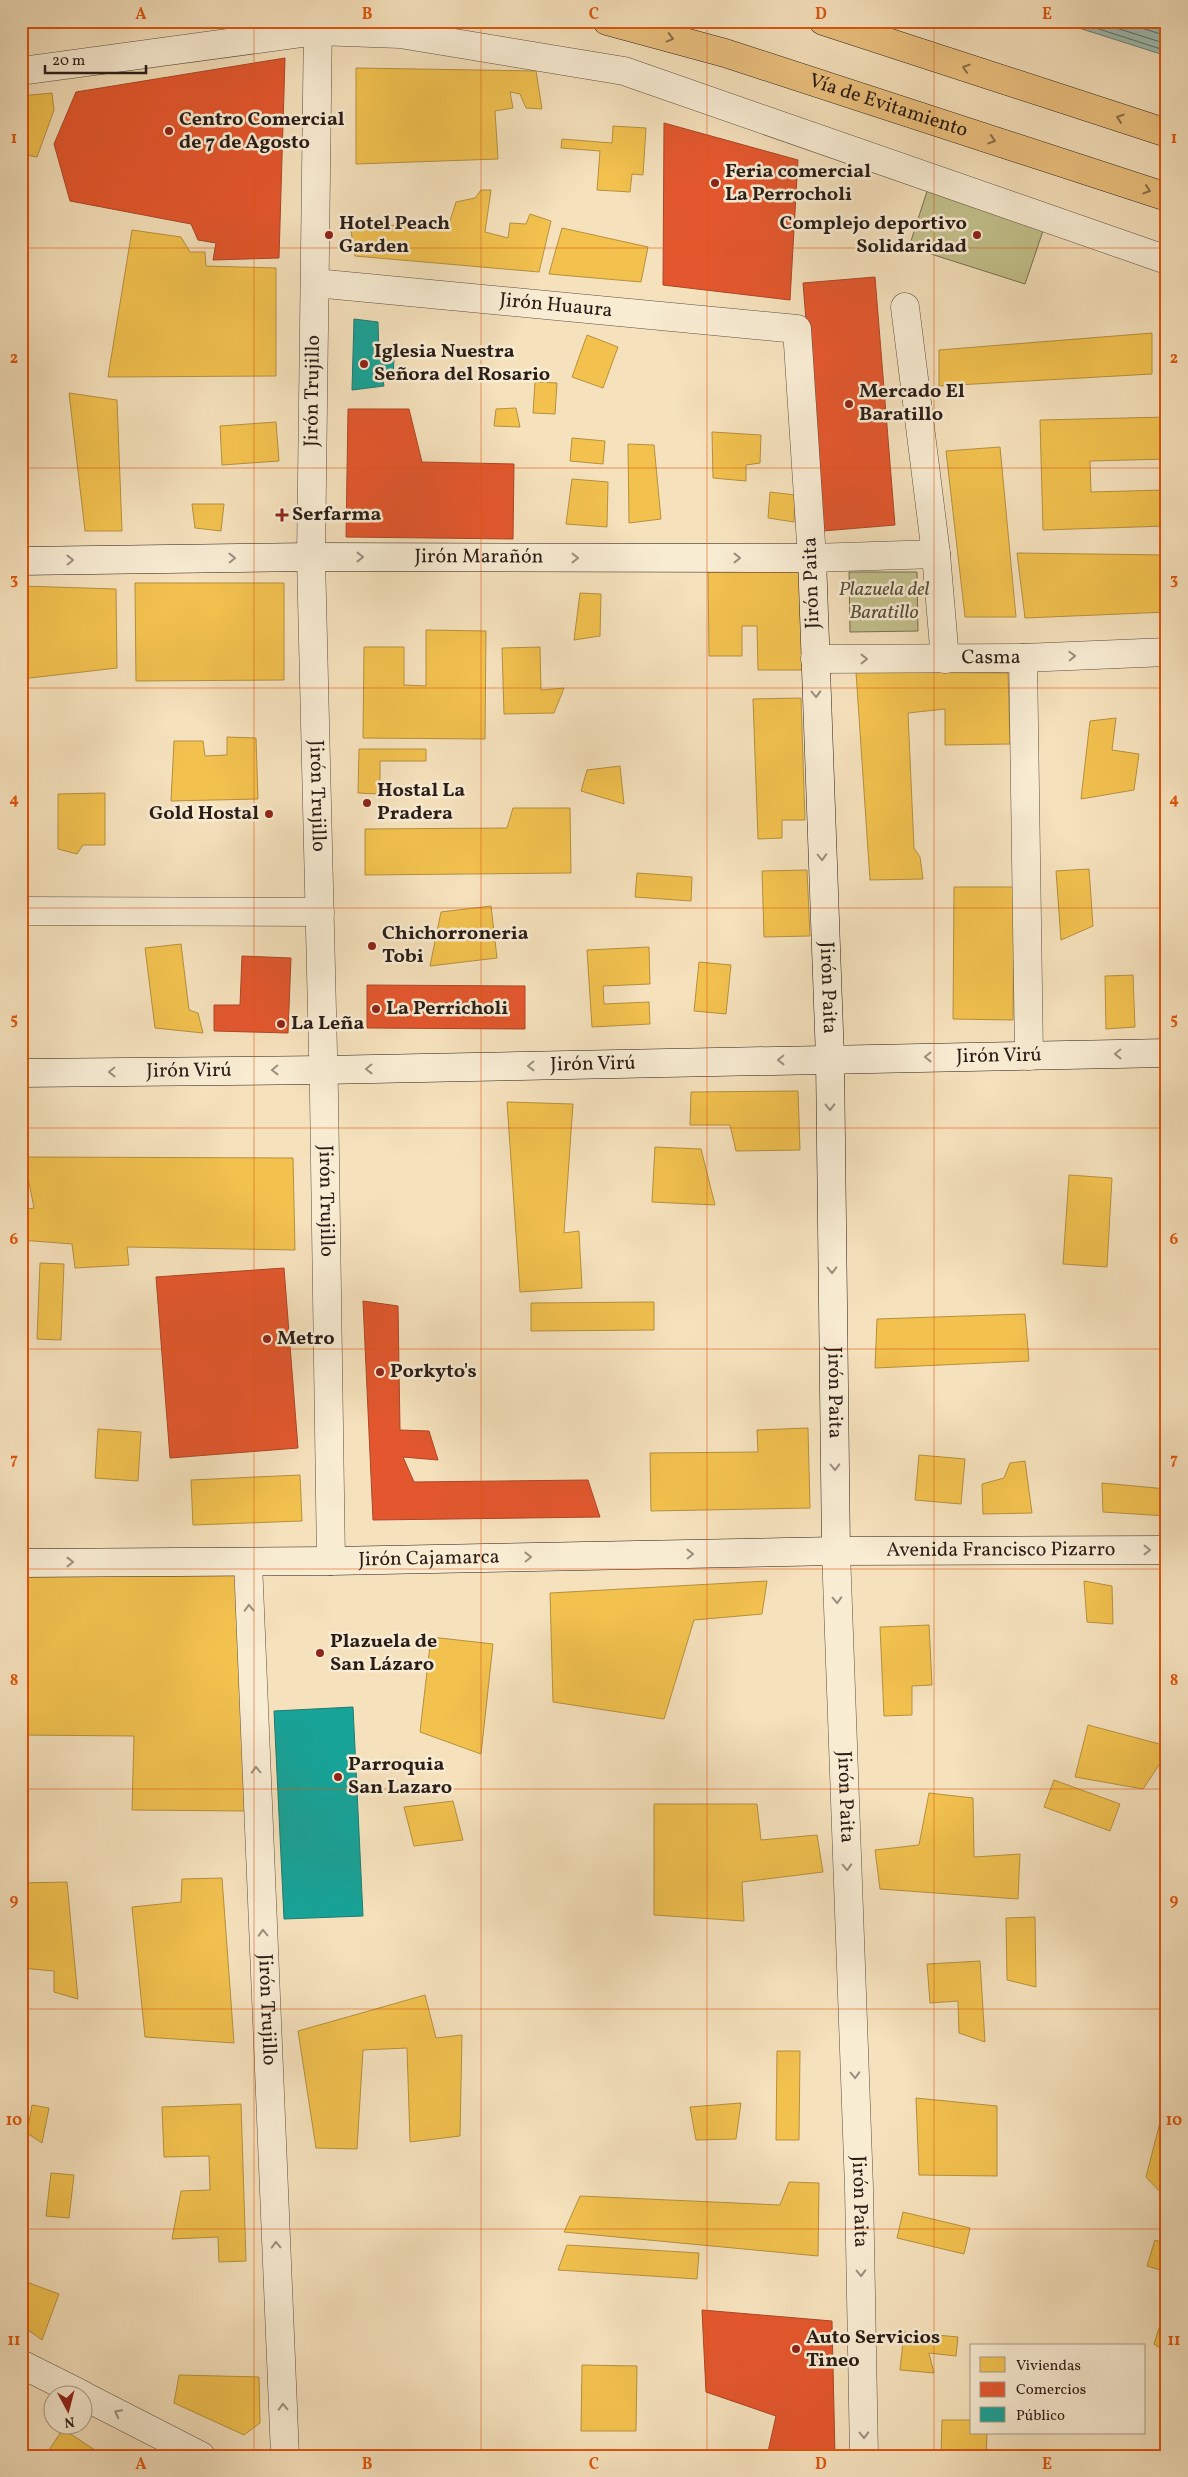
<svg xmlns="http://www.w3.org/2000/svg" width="1188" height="2477" viewBox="0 0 1188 2477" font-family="Vollkorn,serif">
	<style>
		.green { fill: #c2c18c; stroke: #766f52 }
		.water { fill: #9cbdb2; stroke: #6e7d74 }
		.homes { fill: #f2c14e; stroke: #b6903e }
		.shops { fill: #e4572e; stroke: #ac4627 }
		.public { fill: #17a398; stroke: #1d7b72 }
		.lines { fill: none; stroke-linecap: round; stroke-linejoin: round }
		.shore { stroke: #636d65; stroke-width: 1 }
		.street-casing { stroke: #5d4e41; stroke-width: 29 }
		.secondary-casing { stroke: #2a1d18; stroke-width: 29 }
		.highway-casing { stroke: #2a1d18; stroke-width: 29 }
		.street { stroke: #f8ecd3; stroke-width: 28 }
		.secondary { stroke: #f8ecd3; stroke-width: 28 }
		.highway { stroke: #eac07e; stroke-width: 28 }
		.oneway { stroke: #8a6e4b }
		.oneway2 { stroke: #9b8f7f }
		.grid { fill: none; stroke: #de560d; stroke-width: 1; stroke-opacity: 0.55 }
		.poi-dot { fill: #8f2418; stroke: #f8ecd3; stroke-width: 2 }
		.labels { text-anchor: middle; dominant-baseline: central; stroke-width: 5; stroke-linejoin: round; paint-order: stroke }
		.street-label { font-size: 20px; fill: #2a1d18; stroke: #f8ecd3 }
		.poi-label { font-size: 20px; font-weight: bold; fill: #2a1d18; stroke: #f8ecd3; text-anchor: start }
		.park-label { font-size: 20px; font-style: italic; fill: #584e3b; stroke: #f8ecd3 }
		.neatline { fill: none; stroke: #de560d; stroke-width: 2 }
		.grid-label { font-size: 16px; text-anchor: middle; font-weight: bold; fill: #de560d }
	</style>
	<rect width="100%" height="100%" fill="#f5e1bc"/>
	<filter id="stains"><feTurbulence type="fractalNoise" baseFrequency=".004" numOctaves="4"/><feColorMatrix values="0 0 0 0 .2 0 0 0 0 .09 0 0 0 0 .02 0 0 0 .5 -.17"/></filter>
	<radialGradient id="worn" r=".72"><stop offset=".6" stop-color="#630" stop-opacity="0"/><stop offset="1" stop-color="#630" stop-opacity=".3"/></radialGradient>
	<g class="green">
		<polygon points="929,185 1046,222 1025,284 909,247"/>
		<polygon points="849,572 917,572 918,631 850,632"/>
	</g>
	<polygon class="water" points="1057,21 1167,21 1167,56"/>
	<g class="homes">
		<polygon points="356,68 536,71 542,109 526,108 520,94 510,92 513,108 495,111 498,159 356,164"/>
		<polygon points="52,93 54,110 37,157 21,154 21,96"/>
		<polygon points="613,126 646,128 643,175 632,174 630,192 597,190 600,151 561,148 562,139 612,143"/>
		<polygon points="21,177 27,179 28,209 21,207"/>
		<polygon points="481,190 491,190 485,232 508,238 510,223 526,224 530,214 551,221 539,272 355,256 350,224 448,227 456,202 475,198"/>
		<polygon points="562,228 648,247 641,282 549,274"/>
		<polygon points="132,230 181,237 190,252 205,252 206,266 276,268 276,376 108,377"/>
		<polygon points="1152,333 1152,374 939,386 939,350"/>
		<polygon points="587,335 618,347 603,388 572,377"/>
		<polygon points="535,382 557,383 555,414 533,413"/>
		<polygon points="69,393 117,400 122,531 85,531"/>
		<polygon points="516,408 520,427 494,426 496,409"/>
		<polygon points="1167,417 1167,459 1090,461 1091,492 1167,490 1167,526 1043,530 1040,420"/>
		<polygon points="276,422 279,461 222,465 220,426"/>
		<polygon points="712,432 761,435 760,463 746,465 746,481 713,478"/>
		<polygon points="572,438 605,441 603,464 570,461"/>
		<polygon points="628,444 654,445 661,519 629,523"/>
		<polygon points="1000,447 1016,617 965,617 946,451"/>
		<polygon points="572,479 608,482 607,527 566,524"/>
		<polygon points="770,492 795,495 794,522 768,518"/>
		<polygon points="192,504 224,504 221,531 195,528"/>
		<polygon points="1017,553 1167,555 1167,612 1025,618"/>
		<polygon points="806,571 808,670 758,670 757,626 742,626 742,656 709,656 708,572"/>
		<polygon points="135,583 284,583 284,680 136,681"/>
		<polygon points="21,586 116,589 117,668 21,679"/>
		<polygon points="580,593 601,594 600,636 574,640"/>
		<polygon points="426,630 486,631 485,739 363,738 364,647 404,647 404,685 426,686"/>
		<polygon points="540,647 541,690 564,688 554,713 504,714 502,648"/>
		<polygon points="856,672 1008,673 1010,744 945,745 945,709 908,713 914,848 920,857 923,879 870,880"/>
		<polygon points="801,698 805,820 782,820 782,838 758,839 753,699"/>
		<polygon points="1116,718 1112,750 1139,754 1134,790 1081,799 1090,721"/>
		<polygon points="227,737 256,738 258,799 171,801 174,741 203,741 205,756 227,755"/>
		<polygon points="359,749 426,749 426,761 380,761 380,794 358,793"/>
		<polygon points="620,766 624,804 581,791 587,770"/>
		<polygon points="105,793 105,845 83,845 77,854 58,849 58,794"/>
		<polygon points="513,808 570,808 571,873 365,875 365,829 507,828"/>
		<polygon points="1089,869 1093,926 1061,940 1056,871"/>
		<polygon points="807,870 810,936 764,937 762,871"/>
		<polygon points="637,873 692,877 691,901 635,897"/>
		<polygon points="954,887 1014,887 1013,1020 953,1019"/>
		<polygon points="491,906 497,958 430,966 441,912"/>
		<polygon points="181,944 189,1010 198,1013 203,1033 155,1028 145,948"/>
		<polygon points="649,947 650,984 603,986 604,1004 649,1002 650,1024 592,1027 587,950"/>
		<polygon points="699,962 731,965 726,1014 694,1011"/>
		<polygon points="1133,975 1135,1027 1106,1029 1105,976"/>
		<polygon points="798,1091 800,1150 736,1151 730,1125 690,1125 691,1092"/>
		<polygon points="507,1102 573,1104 564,1233 579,1231 582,1288 520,1292"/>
		<polygon points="655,1147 701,1149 715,1205 652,1202"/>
		<polygon points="24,1157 293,1158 295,1250 127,1247 129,1265 75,1268 72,1244 21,1240 21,1210 34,1208"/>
		<polygon points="1069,1175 1112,1178 1107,1267 1063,1264"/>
		<polygon points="40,1263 64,1264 61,1340 37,1339"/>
		<polygon points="654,1302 654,1330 531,1331 531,1303"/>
		<polygon points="1025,1314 1029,1361 875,1368 877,1319"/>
		<polygon points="808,1428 810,1508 651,1511 650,1453 758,1452 757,1430"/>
		<polygon points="98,1429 141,1432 138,1481 95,1478"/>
		<polygon points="919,1455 965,1459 961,1504 915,1500"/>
		<polygon points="1025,1461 1032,1513 983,1514 982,1484 1004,1478 1010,1463"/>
		<polygon points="300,1475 302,1521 193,1525 191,1480"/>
		<polygon points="1102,1483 1167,1489 1167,1516 1103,1512"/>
		<polygon points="237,1571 246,1811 132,1810 134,1736 21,1735 21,1577"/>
		<polygon points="767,1581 762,1614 694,1620 664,1719 553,1702 550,1593"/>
		<polygon points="1084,1581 1112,1586 1113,1624 1087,1622"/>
		<polygon points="929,1625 932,1685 912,1686 912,1715 884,1716 880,1627"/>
		<polygon points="431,1637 493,1644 481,1754 420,1732"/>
		<polygon points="1088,1725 1167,1746 1167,1753 1143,1789 1075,1777"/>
		<polygon points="1054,1780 1120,1804 1110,1831 1044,1807"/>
		<polygon points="929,1793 973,1798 974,1857 1020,1854 1018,1899 880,1889 875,1850 919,1845"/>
		<polygon points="453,1801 463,1840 414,1846 404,1807"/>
		<polygon points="654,1804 757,1804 761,1840 817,1835 823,1872 742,1882 744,1921 654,1915"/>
		<polygon points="222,1878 234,2043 145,2037 132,1907 181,1902 182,1879"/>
		<polygon points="67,1882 78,1999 54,1992 54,1971 21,1968 21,1883"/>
		<polygon points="1035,1917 1036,1987 1007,1980 1006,1918"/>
		<polygon points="980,1961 985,2042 959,2033 958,2001 930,2003 927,1964"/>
		<polygon points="425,1995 436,2038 462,2035 460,2136 410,2142 407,2048 363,2050 357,2149 316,2148 298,2031"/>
		<polygon points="777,2051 800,2051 799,2140 776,2140"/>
		<polygon points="1167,2095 1167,2182 1163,2195 1146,2177"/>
		<polygon points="916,2098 997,2106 997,2176 919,2175"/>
		<polygon points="741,2103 736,2139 696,2140 690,2107"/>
		<polygon points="241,2104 246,2261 219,2262 218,2237 172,2239 181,2191 210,2190 209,2156 164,2157 162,2107"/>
		<polygon points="32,2105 49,2108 42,2143 27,2133"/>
		<polygon points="51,2173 74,2175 69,2218 46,2216"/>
		<polygon points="789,2182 819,2183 818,2256 564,2232 580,2196 780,2205"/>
		<polygon points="903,2212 970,2228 964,2254 897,2238"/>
		<polygon points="1155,2240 1167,2244 1167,2272 1147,2266"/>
		<polygon points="567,2245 699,2253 697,2279 558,2270"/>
		<polygon points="21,2280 59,2294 42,2340 21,2325"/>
		<polygon points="1167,2303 1167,2353 1154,2344"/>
		<polygon points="904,2332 958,2337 956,2356 929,2353 934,2373 900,2370"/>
		<polygon points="582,2365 637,2366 636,2431 581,2431"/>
		<polygon points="179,2375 259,2377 260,2423 244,2435 174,2403"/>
		<polygon points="942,2420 972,2420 972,2433 987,2433 986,2456 941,2456"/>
		<polygon points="63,2429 101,2454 100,2456 45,2456"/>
		<polygon points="1093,2450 1137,2455 1137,2456 1093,2456"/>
		<polygon points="589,2453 642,2456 589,2456"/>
	</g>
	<g class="shops">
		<polygon points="285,58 279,258 213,260 216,243 198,240 191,224 70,201 54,144 76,92"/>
		<polygon points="664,123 798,160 790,300 663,285"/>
		<polygon points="875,277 895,525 823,531 803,283"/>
		<polygon points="348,409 409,409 422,462 514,464 513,539 346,537"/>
		<polygon points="242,956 291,958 288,1033 214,1031 214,1005 240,1005"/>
		<polygon points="367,985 525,986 525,1029 367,1028"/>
		<polygon points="284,1268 298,1448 170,1458 156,1277"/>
		<polygon points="363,1301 398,1306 400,1430 429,1431 438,1460 403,1457 414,1482 588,1480 600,1517 373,1520"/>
		<polygon points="702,2310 832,2321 835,2456 767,2456 776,2416 706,2392"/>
	</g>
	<g class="public">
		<polygon points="354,319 378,322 379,357 394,359 393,377 382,376 384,386 352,390"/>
		<polygon points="353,1707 363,1916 284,1919 274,1711"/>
	</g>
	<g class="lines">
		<g class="shore">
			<polyline points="1074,21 1167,51"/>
			<polyline points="1094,21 1167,44"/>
			<polyline points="1119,21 1167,36"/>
		</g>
		<g class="street-casing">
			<g id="street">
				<path id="s1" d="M 318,21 L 311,557 L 324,1094 L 331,1561"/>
				<polyline points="21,71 317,31 400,34 624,71 1167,260"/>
				<path id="s2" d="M 315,283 L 797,329 L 812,558 L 936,554"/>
				<polyline points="905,307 936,554 945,659"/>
				<polyline points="1023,658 1029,1056"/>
				<path id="s3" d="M 815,659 L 1023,658 L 1167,652"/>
				<polyline points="21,911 320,912"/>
				<path id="s4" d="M 836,1551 L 859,2188 L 864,2456"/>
				<path id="s5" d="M 248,1562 L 285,2456"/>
				<polyline points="21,2364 81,2394"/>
				<polyline points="82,2395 201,2456"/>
			</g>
		</g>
		<g class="secondary-casing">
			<g id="secondary">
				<path id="s6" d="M 21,561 L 311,557 L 812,558 L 830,1059 L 836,1551"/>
				<path id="s7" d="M 21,1073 L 323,1070 L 1167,1053"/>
				<path id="s8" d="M 21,1563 L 331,1561 L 836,1551 L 1167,1550"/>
			</g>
		</g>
		<g class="highway-casing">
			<g id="highway">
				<path id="s9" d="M 607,21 L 725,53 L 1167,197"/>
				<polyline points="823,21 1167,133"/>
			</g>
		</g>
		<use href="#street" class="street"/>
		<use href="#secondary" class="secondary"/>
		<use href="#highway" class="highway"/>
	</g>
	<defs><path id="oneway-chevron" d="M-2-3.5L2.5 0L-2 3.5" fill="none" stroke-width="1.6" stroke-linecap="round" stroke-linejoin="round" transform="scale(1.25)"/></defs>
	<g class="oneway">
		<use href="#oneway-chevron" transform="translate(670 38) rotate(15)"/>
		<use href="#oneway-chevron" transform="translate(966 68) rotate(-162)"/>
		<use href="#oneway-chevron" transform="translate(1120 118) rotate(-162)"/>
		<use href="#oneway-chevron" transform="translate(992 140) rotate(18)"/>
		<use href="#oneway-chevron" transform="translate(1147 190) rotate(18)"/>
	</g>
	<g class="oneway2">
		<use href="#oneway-chevron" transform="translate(360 557)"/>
		<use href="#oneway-chevron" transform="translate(232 558) rotate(-1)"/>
		<use href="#oneway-chevron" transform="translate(575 558)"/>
		<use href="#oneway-chevron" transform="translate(737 558)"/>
		<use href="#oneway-chevron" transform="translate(70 560) rotate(-1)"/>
		<use href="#oneway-chevron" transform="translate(1072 656) rotate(-2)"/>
		<use href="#oneway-chevron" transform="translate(864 659)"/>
		<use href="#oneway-chevron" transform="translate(816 694) rotate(88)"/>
		<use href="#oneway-chevron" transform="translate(822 857) rotate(88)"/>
		<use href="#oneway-chevron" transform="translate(1118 1054) rotate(179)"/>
		<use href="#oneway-chevron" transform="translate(928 1057) rotate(179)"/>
		<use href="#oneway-chevron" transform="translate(781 1060) rotate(179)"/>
		<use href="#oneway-chevron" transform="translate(531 1066) rotate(179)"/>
		<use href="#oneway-chevron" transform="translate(369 1069) rotate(179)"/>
		<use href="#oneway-chevron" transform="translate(275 1070) rotate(179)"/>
		<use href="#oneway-chevron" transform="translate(112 1072) rotate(179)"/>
		<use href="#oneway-chevron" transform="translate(830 1107) rotate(89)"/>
		<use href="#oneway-chevron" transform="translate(832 1270) rotate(89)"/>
		<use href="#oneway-chevron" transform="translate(835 1467) rotate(89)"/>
		<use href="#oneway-chevron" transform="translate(1147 1550)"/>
		<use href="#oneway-chevron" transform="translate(690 1554) rotate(-1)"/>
		<use href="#oneway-chevron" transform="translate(528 1557) rotate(-1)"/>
		<use href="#oneway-chevron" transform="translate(70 1562)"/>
		<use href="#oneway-chevron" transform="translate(837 1600) rotate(88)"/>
		<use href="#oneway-chevron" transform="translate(249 1608) rotate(-92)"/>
		<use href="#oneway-chevron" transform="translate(256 1770) rotate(-92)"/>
		<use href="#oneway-chevron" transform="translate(847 1867) rotate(88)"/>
		<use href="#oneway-chevron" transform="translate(263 1933) rotate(-92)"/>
		<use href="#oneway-chevron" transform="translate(855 2075) rotate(88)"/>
		<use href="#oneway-chevron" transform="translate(276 2245) rotate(-92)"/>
		<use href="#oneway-chevron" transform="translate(861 2273) rotate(89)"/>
		<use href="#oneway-chevron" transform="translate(283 2407) rotate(-92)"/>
		<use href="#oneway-chevron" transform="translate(118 2413) rotate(-153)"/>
		<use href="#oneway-chevron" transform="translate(864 2435) rotate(89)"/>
	</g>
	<path class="grid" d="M 254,21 L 254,2456M 481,21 L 481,2456M 707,21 L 707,2456M 934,21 L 934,2456M 21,248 L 1167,248M 21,468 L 1167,468M 21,688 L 1167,688M 21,908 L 1167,908M 21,1128 L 1167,1128M 21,1349 L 1167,1349M 21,1569 L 1167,1569M 21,1789 L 1167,1789M 21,2009 L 1167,2009M 21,2229 L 1167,2229"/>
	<g class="poi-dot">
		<circle cx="169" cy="131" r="5"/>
		<circle cx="715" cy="183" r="5"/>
		<circle cx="329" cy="235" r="5"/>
		<circle cx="977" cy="235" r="5"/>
		<circle cx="364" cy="364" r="5"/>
		<circle cx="849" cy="404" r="5"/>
		<path d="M279.5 507.5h5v5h5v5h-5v5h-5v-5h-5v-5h5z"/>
		<circle cx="367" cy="803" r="5"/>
		<circle cx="269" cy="814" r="5"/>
		<circle cx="372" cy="946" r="5"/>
		<circle cx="376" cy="1009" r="5"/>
		<circle cx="281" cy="1024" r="5"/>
		<circle cx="267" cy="1339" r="5"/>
		<circle cx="380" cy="1372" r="5"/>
		<circle cx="320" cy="1653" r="5"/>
		<circle cx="338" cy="1777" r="5"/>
		<circle cx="796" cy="2349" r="5"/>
	</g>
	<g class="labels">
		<g class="street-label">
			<text stroke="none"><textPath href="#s9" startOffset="294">Vía de Evitamiento</textPath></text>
			<text stroke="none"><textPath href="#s2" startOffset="242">Jirón Huaura</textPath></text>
			<text transform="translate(313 391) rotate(-89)">Jirón Trujillo</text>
			<text stroke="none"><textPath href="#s6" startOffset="458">Jirón Marañón</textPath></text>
			<text transform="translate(812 583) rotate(-92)">Jirón Paita</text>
			<text stroke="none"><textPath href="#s3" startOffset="176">Casma</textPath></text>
			<text stroke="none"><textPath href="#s1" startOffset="775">Jirón Trujillo</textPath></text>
			<text stroke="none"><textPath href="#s6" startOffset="1221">Jirón Paita</textPath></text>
			<text stroke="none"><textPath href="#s7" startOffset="978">Jirón Virú</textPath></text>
			<text stroke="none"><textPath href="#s7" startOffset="572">Jirón Virú</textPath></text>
			<text stroke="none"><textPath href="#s7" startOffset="168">Jirón Virú</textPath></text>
			<text stroke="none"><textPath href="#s1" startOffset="1180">Jirón Trujillo</textPath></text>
			<text stroke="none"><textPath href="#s6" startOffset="1626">Jirón Paita</textPath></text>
			<text stroke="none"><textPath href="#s8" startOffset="980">Avenida Francisco Pizarro</textPath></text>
			<text stroke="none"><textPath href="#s8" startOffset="408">Jirón Cajamarca</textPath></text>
			<text stroke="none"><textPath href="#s4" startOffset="246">Jirón Paita</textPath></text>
			<text stroke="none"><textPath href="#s5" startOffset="448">Jirón Trujillo</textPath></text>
			<text stroke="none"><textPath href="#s4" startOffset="651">Jirón Paita</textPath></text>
		</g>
		<g class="poi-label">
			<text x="179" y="120">Centro Comercial<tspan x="179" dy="23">de 7 de Agosto</tspan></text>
			<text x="725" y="172">Feria comercial<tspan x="725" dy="23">La Perrocholi</tspan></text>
			<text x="339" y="224">Hotel Peach<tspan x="339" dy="23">Garden</tspan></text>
			<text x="967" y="224" text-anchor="end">Complejo deportivo<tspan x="967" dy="23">Solidaridad</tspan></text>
			<text x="374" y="352">Iglesia Nuestra<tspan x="374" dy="23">Señora del Rosario</tspan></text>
			<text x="859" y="392">Mercado El<tspan x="859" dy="23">Baratillo</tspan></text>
			<text x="292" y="515">Serfarma</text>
			<text x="377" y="791">Hostal La<tspan x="377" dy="23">Pradera</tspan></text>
			<text x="259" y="814" text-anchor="end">Gold Hostal</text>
			<text x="382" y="934">Chichorroneria<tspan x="382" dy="23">Tobi</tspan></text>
			<text x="386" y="1009">La Perricholi</text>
			<text x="291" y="1024">La Leña</text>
			<text x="277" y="1339">Metro</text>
			<text x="390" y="1372">Porkyto's</text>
			<text x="330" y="1642">Plazuela de<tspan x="330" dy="23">San Lázaro</tspan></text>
			<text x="348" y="1765">Parroquia<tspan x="348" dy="23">San Lazaro</tspan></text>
			<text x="806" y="2338">Auto Servicios<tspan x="806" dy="23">Tineo</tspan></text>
		</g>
		<g class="park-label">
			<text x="884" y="590">Plazuela del<tspan x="884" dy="23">Baratillo</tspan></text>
		</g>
	</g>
	<rect width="1188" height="2477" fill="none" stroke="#f5e1bc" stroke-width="55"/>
	<rect x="970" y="2344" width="175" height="90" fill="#f8ecd3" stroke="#a69988"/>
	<rect x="980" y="2357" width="25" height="15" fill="#f2c14e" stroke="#a69988"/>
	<text x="1016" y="2370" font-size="15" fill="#2a1d18">Viviendas</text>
	<rect x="980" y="2382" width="25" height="15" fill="#e4572e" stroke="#a69988"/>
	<text x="1016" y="2394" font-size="15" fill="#2a1d18">Comercios</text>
	<rect x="980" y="2407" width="25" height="15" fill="#17a398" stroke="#a69988"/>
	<text x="1016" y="2420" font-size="15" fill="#2a1d18">Público</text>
	<g transform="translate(68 2410) rotate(173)"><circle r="24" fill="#f8ecd3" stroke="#a69988"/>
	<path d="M0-4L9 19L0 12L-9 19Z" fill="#8f2418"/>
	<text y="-8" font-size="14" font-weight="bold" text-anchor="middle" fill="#2a1d18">N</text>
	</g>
	<path d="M45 65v8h101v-8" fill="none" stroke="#2a1d18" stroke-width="2.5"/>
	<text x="52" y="65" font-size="15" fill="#2a1d18" stroke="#f8ecd3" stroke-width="4" paint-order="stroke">20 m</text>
	<rect x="28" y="28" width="1132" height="2422" class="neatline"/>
	<g class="grid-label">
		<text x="141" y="19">A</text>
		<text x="367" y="19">B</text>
		<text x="594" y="19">C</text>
		<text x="821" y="19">D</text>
		<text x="1047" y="19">E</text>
		<text x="14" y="143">1</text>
		<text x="1174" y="143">1</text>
		<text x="14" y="363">2</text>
		<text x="1174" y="363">2</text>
		<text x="14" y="584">3</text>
		<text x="1174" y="584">3</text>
		<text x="14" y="804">4</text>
		<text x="1174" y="804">4</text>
		<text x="14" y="1024">5</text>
		<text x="1174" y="1024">5</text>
		<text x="14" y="1244">6</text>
		<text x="1174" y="1244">6</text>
		<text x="14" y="1464">7</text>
		<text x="1174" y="1464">7</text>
		<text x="14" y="1685">8</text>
		<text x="1174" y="1685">8</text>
		<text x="14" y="1905">9</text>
		<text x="1174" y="1905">9</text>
		<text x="14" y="2125">10</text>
		<text x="1174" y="2125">10</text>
		<text x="14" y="2345">11</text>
		<text x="1174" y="2345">11</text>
		<text x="141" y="2469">A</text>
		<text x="367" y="2469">B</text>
		<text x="594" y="2469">C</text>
		<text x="821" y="2469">D</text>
		<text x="1047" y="2469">E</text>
	</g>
	<rect width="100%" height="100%" filter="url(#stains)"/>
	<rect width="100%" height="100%" fill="url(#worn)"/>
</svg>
